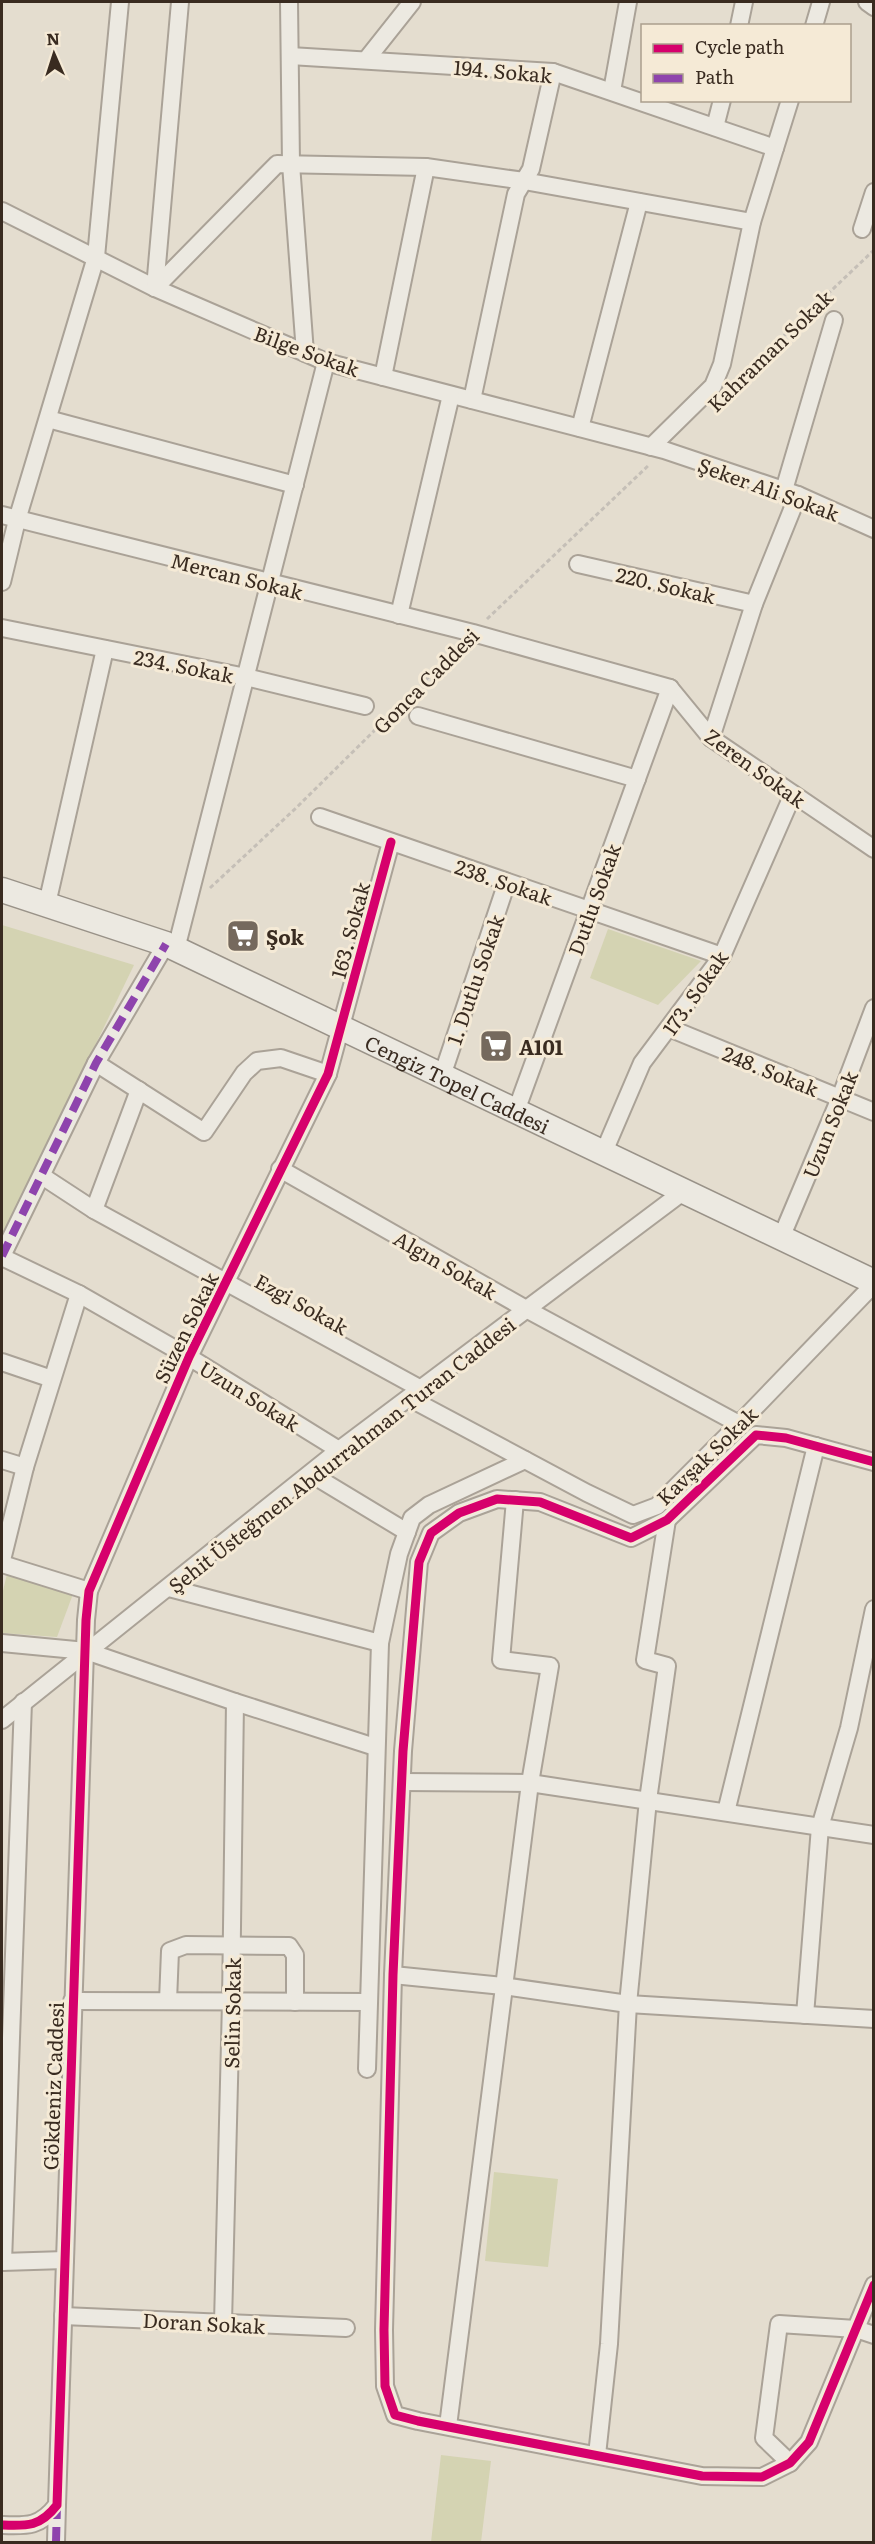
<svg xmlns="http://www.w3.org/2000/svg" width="875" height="2544" viewBox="0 0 875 2544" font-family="Literata,serif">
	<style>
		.green { fill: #d4d3b2 }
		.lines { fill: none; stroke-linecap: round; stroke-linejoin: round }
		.street-casing { stroke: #aaa297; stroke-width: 20 }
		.secondary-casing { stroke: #999288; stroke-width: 27 }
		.path { stroke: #c5bfb7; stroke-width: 3; stroke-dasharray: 4.5 3; stroke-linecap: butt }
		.street { stroke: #ece9e1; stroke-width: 16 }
		.secondary { stroke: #ece9e1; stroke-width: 24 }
		.quiet { stroke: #8e44ad; stroke-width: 8; stroke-dasharray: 15 8; stroke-linecap: butt }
		.cycleway-casing { stroke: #f5ead6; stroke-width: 13 }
		.cycleway { stroke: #d6006c; stroke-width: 9 }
		.labels { text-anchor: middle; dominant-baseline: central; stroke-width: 6; stroke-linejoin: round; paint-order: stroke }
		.street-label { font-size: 20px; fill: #392b20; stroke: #f5ead6 }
		.poi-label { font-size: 20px; font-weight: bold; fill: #392b20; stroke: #f5ead6; text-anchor: start }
	</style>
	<rect width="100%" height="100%" fill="#e4ddcf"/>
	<g class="green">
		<polygon points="2,925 134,965 3,1236 2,1236"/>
		<polygon points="608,929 701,961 658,1005 590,978"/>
		<polygon points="7,1574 73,1594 57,1637 2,1633 2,1595"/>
		<polygon points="494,2172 558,2179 548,2267 485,2261"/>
		<polygon points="441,2455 491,2461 481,2542 431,2542"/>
	</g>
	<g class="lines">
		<g class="street-casing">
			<g id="street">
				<polyline points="289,2 291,164 305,353"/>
				<polyline points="867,2 874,7"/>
				<polyline points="739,26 744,2"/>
				<polyline points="814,26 821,2"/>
				<polyline points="290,56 553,72 775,148"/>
				<polyline points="366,60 412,2"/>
				<polyline points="612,91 628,2"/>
				<polyline points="715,127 722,100"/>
				<polyline points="2,211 155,288 326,362 664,450 798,495 874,529"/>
				<polyline points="862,229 874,192"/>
				<polyline points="155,288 277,164 426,167 524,181 752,222"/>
				<polyline points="155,288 180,2"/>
				<polyline points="383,377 426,167"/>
				<polyline points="472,400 516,194 531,169 553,72"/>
				<polyline points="48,419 295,485"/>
				<polyline points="580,428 639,202"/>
				<polyline points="651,447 713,386 722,364 752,222 790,100"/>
				<polyline points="784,490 834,320"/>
				<polyline points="2,515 473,633 670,688 711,738 874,849"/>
				<polyline points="578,564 754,604"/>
				<polyline points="2,582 17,520 96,257 120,2"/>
				<polyline points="399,615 451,395"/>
				<polyline points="2,628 246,677 365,706"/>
				<polyline points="418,716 637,779"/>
				<polyline points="711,738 754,604 798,495"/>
				<polyline points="320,817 722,956"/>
				<polyline points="47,904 105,649"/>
				<polyline points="176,949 326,362"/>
				<polyline points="669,1028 874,1112"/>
				<polyline points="96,1063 204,1132 244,1073 257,1061 281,1058 328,1074"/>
				<polyline points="442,1076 507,882"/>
				<polyline points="516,1111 670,688"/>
				<polyline points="603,1154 642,1063 722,956 793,794"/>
				<polyline points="280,1169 526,1309 739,1424"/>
				<polyline points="42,1176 94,1210 421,1389"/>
				<polyline points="94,1210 139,1090"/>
				<polyline points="781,1238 840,1098 874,1008"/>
				<polyline points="2,1256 96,1063 166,944"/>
				<polyline points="2,1257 79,1294 189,1357 339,1450"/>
				<polyline points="2,1362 52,1379"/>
				<polyline points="409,1398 587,1493 633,1515 657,1506 739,1424 874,1284"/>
				<polyline points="2,1460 25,1467"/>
				<polyline points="874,1462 786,1438 756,1435 667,1520 631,1538 540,1502 497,1499 459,1513 431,1533 419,1562 403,1751 393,1975 384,2330 385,2386 395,2415 418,2421 702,2476 762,2477 790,2463 809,2442 874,2285"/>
				<polyline points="311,1474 407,1532"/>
				<polyline points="2,1560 25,1467 79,1294"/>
				<polyline points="2,1564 89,1591"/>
				<polyline points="169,1588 380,1643"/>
				<polyline points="2,1643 86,1651 235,1702 375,1747"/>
				<polyline points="2,1720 339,1450 684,1191"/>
				<polyline points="402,1782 530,1783 874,1835"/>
				<polyline points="726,1812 816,1446"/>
				<polyline points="393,1975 503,1986 628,2004 874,2019"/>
				<polyline points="72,2001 368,2002"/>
				<polyline points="168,2001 170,1951 186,1945 289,1946 295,1955 295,2002"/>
				<polyline points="805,2015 820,1827 849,1728 874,1609"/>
				<polyline points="367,2069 380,1643 399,1554 412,1518 429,1505 525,1460"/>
				<polyline points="2,2262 65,2260"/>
				<polyline points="3,2262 23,1702"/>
				<polyline points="63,2316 346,2328"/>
				<polyline points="223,2323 231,2002 235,1702"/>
				<polyline points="448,2426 530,1783 550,1666 501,1660 515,1500"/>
				<polyline points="597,2455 609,2344 628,2004 648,1800 667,1666 645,1660 667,1520"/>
				<polyline points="790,2463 764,2438 779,2324 856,2329 874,2335"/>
				<path d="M 2,2525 C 27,2526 40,2527 57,2505 L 86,1620 L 89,1591 L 189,1357 L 328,1074 L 391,842"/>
				<polyline points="56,2542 57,2505"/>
			</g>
		</g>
		<g class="secondary-casing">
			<g id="secondary">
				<path id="s1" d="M 2,890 L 166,944 L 874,1282"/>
			</g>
		</g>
		<g class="path">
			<polyline points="735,382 874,250"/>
			<polyline points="487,619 650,464"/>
			<polyline points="210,888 296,808 459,647"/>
		</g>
		<use href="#street" class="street"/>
		<use href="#secondary" class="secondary"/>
		<g class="quiet">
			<polyline points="2,1256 96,1063 166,944"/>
			<polyline points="56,2542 57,2505"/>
		</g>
		<g class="cycleway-casing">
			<g id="cycleway">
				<polyline points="874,1462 786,1438 756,1435 667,1520 631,1538 540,1502 497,1499 459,1513 431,1533 419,1562 403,1751 393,1975 384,2330 385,2386 395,2415 418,2421 702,2476 762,2477 790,2463 809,2442 874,2285"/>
				<path d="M 2,2525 C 27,2526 40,2527 57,2505 L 86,1620 L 89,1591 L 189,1357 L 328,1074 L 391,842"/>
			</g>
		</g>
		<use href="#cycleway" class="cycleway"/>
	</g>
	<defs>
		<g id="supermarket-square" transform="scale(1.725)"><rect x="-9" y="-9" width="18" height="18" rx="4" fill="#75695d" stroke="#f5ead6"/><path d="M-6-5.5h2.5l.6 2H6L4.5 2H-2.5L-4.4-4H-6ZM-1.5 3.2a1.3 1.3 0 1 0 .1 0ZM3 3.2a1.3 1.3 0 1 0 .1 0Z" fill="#fff"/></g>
	</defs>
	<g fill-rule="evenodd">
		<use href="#supermarket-square" x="243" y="936"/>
		<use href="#supermarket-square" x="496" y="1046"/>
	</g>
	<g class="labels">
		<g class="street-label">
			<text transform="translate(503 70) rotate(5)">194. Sokak</text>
			<text transform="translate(307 350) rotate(20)">Bilge Sokak</text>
			<text transform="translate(769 350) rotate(-44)">Kahraman Sokak</text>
			<text transform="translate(769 488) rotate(20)">Şeker Ali Sokak</text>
			<text transform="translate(237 575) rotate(14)">Mercan Sokak</text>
			<text transform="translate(666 584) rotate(13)">220. Sokak</text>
			<text transform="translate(184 665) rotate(11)">234. Sokak</text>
			<text transform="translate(425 680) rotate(-45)">Gonca Caddesi</text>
			<text transform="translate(756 767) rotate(36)">Zeren Sokak</text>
			<text transform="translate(504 881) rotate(19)">238. Sokak</text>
			<text transform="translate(593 899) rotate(-70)">Dutlu Sokak</text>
			<text transform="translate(349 930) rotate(-75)">163. Sokak</text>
			<text transform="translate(474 979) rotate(-71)">1. Dutlu Sokak</text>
			<text transform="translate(694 992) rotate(-55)">173. Sokak</text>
			<text transform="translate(771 1070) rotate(22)">248. Sokak</text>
			<text stroke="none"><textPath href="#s1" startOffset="496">Cengiz Topel Caddesi</textPath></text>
			<text transform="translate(829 1124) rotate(-68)">Uzun Sokak</text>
			<text transform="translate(446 1264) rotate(30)">Algın Sokak</text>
			<text transform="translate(302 1303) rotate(29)">Ezgi Sokak</text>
			<text transform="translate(185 1327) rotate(-64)">Süzen Sokak</text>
			<text transform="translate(250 1395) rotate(32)">Uzun Sokak</text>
			<text transform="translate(341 1454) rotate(-38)">Şehit Üsteğmen Abdurrahman Turan Caddesi</text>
			<text transform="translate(706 1455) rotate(-44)">Kavşak Sokak</text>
			<text transform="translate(231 2013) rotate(-89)">Selin Sokak</text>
			<text transform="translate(52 2086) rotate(-88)">Gökdeniz Caddesi</text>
			<text transform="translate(204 2322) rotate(3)">Doran Sokak</text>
		</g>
		<g class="poi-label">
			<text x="266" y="936">Şok</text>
			<text x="519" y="1046">A101</text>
		</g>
	</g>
	<rect width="875" height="2544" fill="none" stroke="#392b20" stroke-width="6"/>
	<rect x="641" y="24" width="210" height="78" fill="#f5ead6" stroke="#aa9e8d" stroke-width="1.5"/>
	<rect x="653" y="44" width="30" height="9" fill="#d6006c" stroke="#aa9e8d" stroke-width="1.5"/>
	<text x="695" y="54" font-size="18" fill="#392b20">Cycle path</text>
	<rect x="653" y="74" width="30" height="9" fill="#8e44ad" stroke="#aa9e8d" stroke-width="1.5"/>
	<text x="695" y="84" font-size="18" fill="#392b20">Path</text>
	<g transform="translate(54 54) rotate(357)" stroke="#f5ead6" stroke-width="4.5" paint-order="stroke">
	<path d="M0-4.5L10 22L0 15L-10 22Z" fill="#392b20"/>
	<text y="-9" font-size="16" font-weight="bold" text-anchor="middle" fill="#392b20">N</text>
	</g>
</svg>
